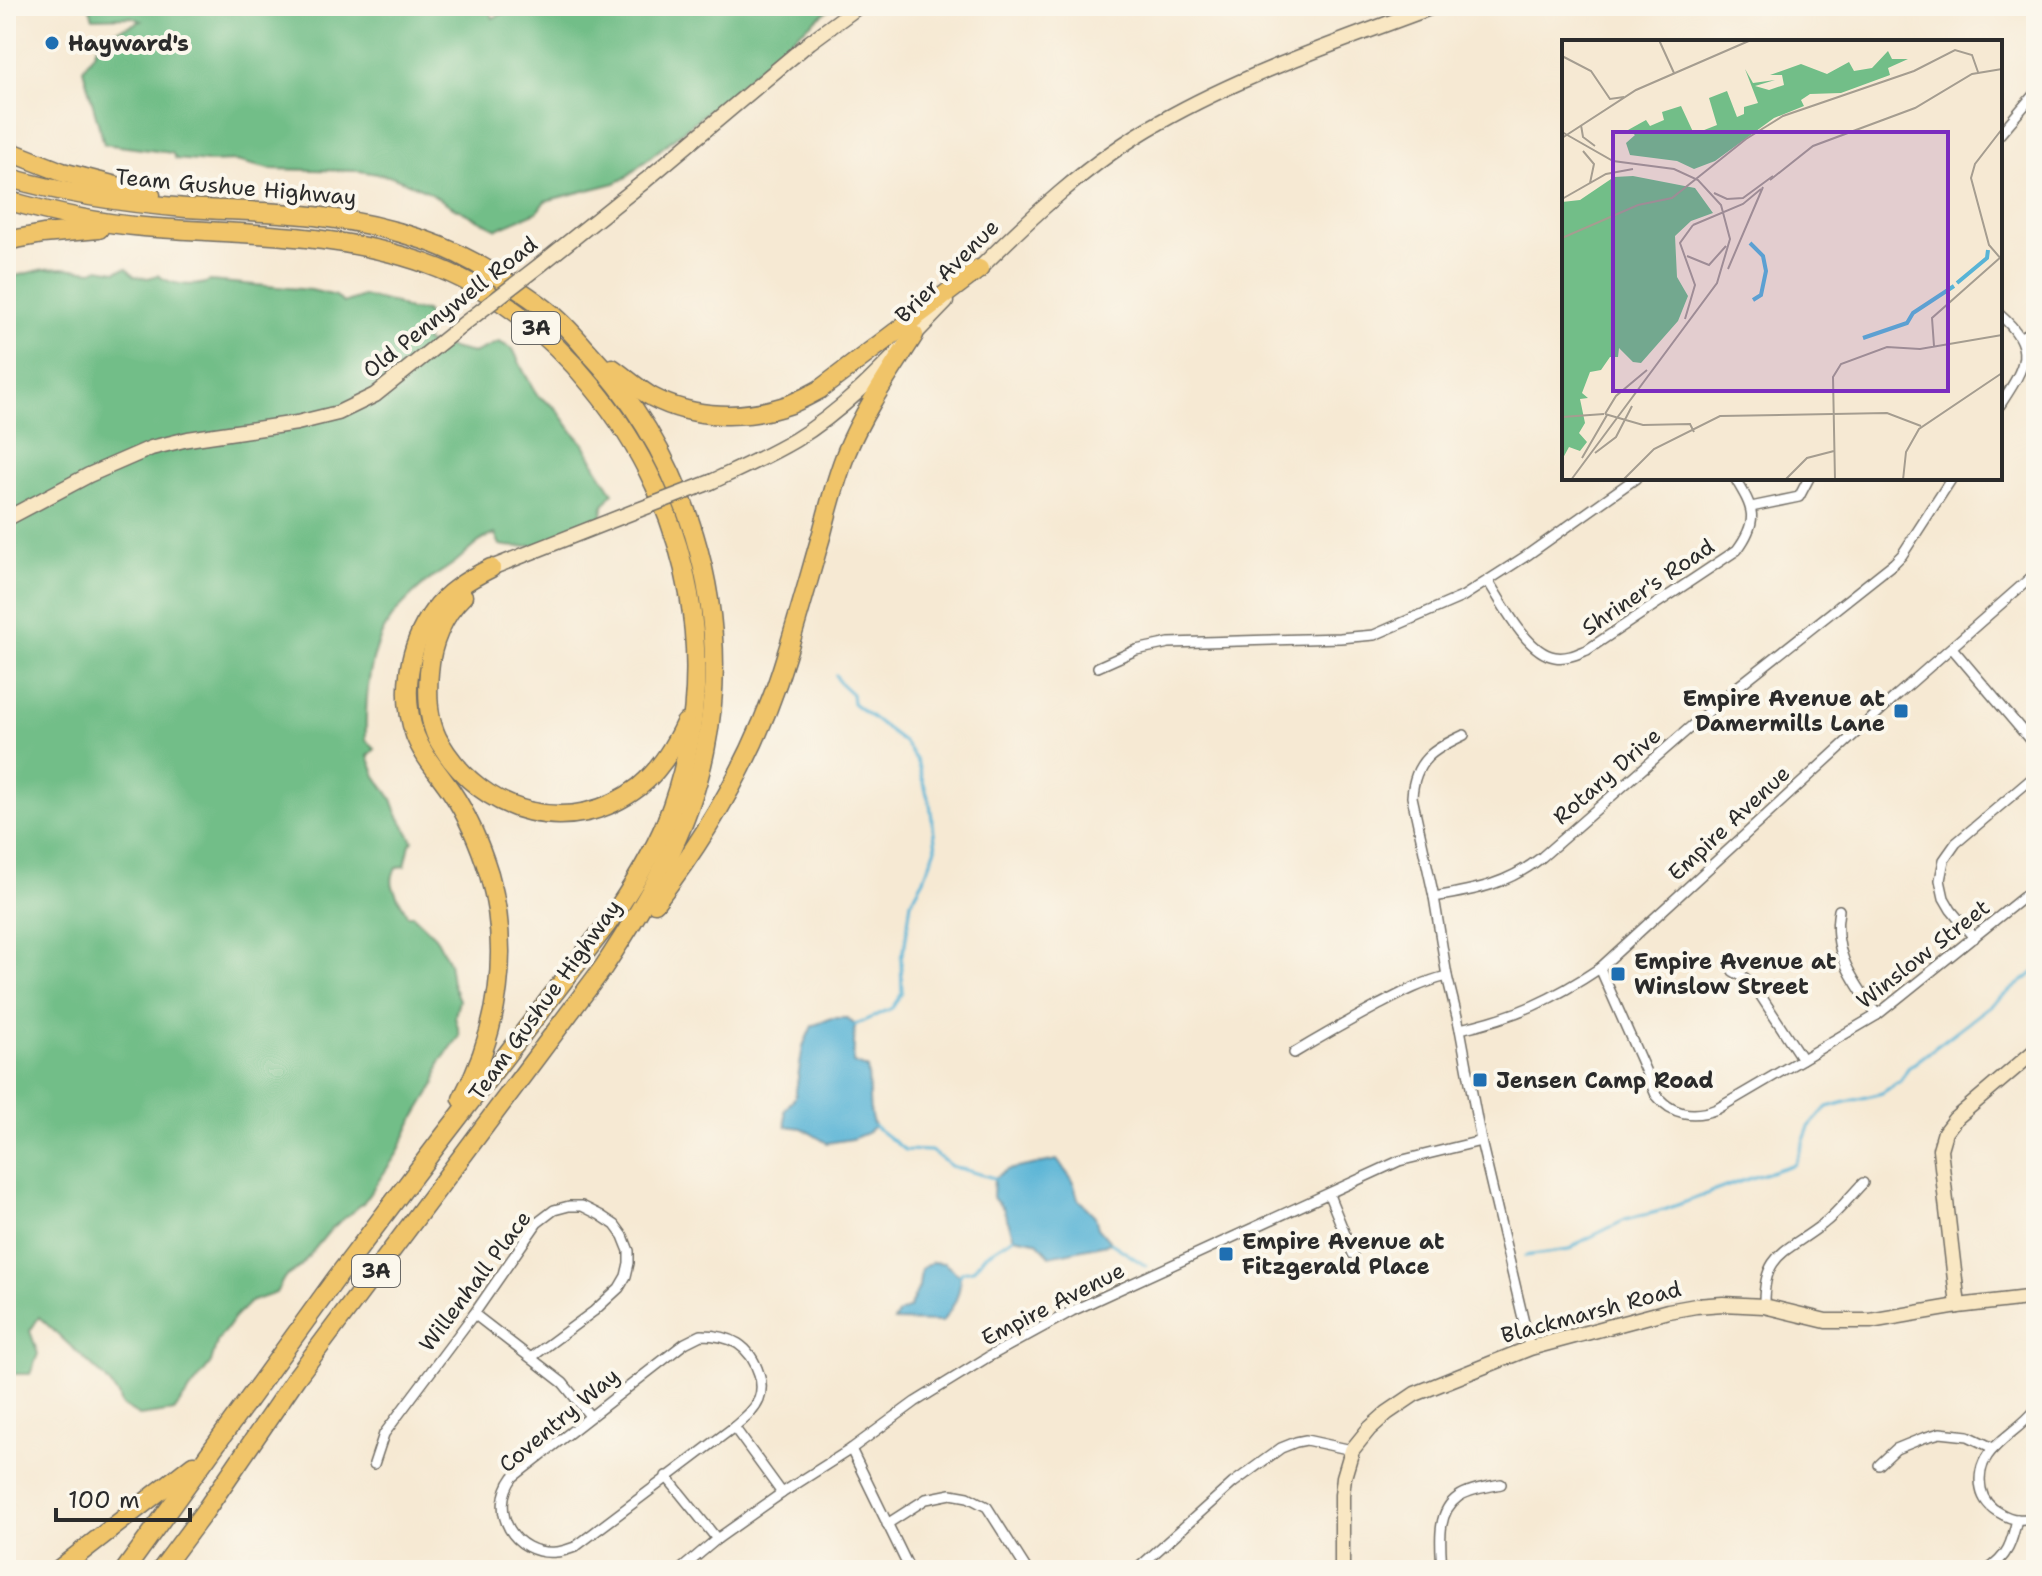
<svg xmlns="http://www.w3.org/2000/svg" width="2042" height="1576" viewBox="0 0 2042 1576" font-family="'Shantell Sans',sans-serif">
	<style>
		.forest { fill: #72be88; stroke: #4e745a; stroke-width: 2 }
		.water { fill: #58b4d6; stroke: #427080; stroke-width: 2 }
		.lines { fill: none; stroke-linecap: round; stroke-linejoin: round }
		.stream { stroke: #58b4d6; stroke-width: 3 }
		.street-casing { stroke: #726e66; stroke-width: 12 }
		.secondary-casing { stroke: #726e66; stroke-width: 17 }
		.highway-casing { stroke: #726e66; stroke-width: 21 }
		.street { stroke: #fff; stroke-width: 9 }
		.secondary { stroke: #f9e7c3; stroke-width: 14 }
		.highway { stroke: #f0c469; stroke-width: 18 }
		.secondary-bridge-casing { stroke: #726e66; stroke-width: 17; stroke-linecap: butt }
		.secondary-bridge { stroke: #f9e7c3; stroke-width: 14 }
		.poi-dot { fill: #1f6fb2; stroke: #fbf7ec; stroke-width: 3 }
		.labels { text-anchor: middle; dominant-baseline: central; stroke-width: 8; stroke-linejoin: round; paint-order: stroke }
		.shield { fill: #fbf7ec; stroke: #696865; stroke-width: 2 }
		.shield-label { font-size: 20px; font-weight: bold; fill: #2b2b2b }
		.poi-label { font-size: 22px; font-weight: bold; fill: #2b2b2b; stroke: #fbf7ec; text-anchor: start }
		.street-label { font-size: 22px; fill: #2b2b2b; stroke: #fbf7ec }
		.inset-river { fill: none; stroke: #58b4d6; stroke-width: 4 }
		.inset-road { fill: none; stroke: #a59d90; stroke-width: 2 }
		.view { fill: #7b2cbf; fill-opacity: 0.15; stroke: #7b2cbf; stroke-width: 4 }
		.inset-edge { fill: none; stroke: #2b2b2b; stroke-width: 4 }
	</style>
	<rect width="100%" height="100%" fill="#fbf7ec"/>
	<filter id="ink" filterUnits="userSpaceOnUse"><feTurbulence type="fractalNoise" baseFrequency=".0125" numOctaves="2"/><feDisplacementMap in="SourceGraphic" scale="16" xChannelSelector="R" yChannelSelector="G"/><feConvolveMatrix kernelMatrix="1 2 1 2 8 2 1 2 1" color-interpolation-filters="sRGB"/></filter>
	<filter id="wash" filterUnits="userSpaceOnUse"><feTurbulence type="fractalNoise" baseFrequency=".006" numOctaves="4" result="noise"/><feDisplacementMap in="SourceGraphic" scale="32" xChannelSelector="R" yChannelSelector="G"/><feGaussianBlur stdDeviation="1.8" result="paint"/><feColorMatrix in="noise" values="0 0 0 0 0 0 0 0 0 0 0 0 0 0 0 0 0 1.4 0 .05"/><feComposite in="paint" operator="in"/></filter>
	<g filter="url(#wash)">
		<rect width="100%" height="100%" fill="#f6e9d3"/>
		<g class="forest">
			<path d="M 89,6 L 488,6 L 493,18 L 521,6 L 835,6 C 797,31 765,64 730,93 C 696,121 660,149 625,178 L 615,183 L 545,201 L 537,212 L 497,229 L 455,208 L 425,190 L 394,177 L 360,171 L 269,169 L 236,161 L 208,162 L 176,159 L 172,153 L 104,144 L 83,69 L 94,53 L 101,36 L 142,21 L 132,17 L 93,18 Z"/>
			<path d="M 63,268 L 93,271 L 99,268 L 116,271 L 127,268 L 134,276 L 148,278 L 158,275 C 170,285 196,288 210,281 L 311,290 L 336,296 L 343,303 L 363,296 L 395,303 L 409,310 L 426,311 L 429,324 L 425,342 L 473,353 L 499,342 L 513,349 L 524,372 L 537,395 L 556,408 L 574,433 L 584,444 L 597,468 L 613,493 L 603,506 L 602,516 C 572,533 535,553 500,545 L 495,534 C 474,541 468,554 450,566 C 440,573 429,579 420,588 C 405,601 389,618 381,636 C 367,668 365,706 366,740 L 375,749 L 368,756 L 376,776 L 392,799 L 397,813 L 413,841 L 410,844 L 405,866 L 397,867 C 384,885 401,898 407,915 L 413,915 L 435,936 L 449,962 L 452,983 L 459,1000 L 455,1016 L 460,1036 L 440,1062 L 435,1084 L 411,1124 L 397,1154 L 363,1203 L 331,1229 L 300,1267 L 284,1278 L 276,1293 L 250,1302 L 234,1318 L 217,1342 L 211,1363 L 174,1411 L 139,1416 L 121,1405 L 118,1395 L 103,1376 L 39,1317 L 30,1331 L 38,1354 L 30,1374 L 6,1374 L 6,278 L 45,269 Z"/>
		</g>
		<g class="water">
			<path d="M 832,1018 L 847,1018 L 855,1025 L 853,1063 L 867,1068 C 871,1088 866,1107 874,1126 L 867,1133 L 852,1139 L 827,1143 L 802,1128 L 786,1126 L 785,1110 L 795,1097 L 803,1046 L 812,1026 Z"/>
			<polygon points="1057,1160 1073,1181 1078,1199 1095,1216 1098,1228 1111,1243 1050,1256 1036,1241 1014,1237 1003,1208 993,1198 994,1178 1007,1170"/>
			<path d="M 932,1262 L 944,1263 L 960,1276 C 961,1295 953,1307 942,1322 L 894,1321 L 899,1313 L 909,1308 L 919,1287 L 921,1269 Z"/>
		</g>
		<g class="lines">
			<g class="stream">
				<polyline points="836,675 839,682 852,694 853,703 904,742 916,759 930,804 936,848 924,879 911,902 905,944 901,957 902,993 892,1008 855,1025"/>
				<polyline points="874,1126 905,1150 931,1151 951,1166 994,1178"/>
				<polyline points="1111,1243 1146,1266"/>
				<polyline points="1525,1256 1569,1250 1580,1242 1625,1220 1664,1210 1736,1183 1795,1164 1809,1127 1827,1107 1882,1093 1900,1081 1908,1068 2036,971"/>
				<polyline points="960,1276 962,1272 973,1270 985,1255 1014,1237"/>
			</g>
		</g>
	</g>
	<g filter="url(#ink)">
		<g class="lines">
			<g class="street-casing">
				<g id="street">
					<polyline points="2000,134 2036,92"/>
					<path d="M 2000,315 C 2039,348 2024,368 2000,405"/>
					<polyline points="2021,337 2036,329"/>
					<polyline points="1751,507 1799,497 1809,478"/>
					<path d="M 1488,581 C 1503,604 1527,653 1555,657 C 1567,659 1577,654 1587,650 L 1737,550 C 1760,519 1753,508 1735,478"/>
					<polyline points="1952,648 2036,747"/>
					<polyline points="1098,667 1136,650 1169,643 1340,638 1374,635 1462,597 1526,556 1636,478"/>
					<path d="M 1464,735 C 1434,749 1414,760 1412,797 L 1434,897 L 1447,976 L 1460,1029 L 1481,1141 L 1530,1348"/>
					<path d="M 1434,897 C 1476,890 1508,884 1542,857 L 1726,696 L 1894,563 L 1902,555 L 1952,478"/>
					<path d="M 1839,910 C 1831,953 1854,981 1877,1015"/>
					<polyline points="1974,938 1951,910 1944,898 1940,880 1944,860 1956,843 2036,775"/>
					<path d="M 1600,968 L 1656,1095 C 1672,1115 1694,1118 1717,1109 L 1877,1015 L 2036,887"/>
					<polyline points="1733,971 1745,978 1755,987 1802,1059"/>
					<path d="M 1460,1029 C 1515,1017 1554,999 1600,968 L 1896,696 L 2036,573"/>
					<path d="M 1294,1053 C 1322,1036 1349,1021 1377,1006 C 1400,994 1422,982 1447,976"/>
					<polyline points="1329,1195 1353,1254"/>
					<path d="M 1764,1306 C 1763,1252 1786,1253 1823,1224 C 1838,1213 1850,1196 1863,1183"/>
					<polyline points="474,1314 563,1383 590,1416"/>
					<path d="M 701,1335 C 731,1335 750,1345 759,1374 C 762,1383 762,1391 759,1399 C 754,1411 743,1419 734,1427 L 575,1547 C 569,1549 562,1552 556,1552 C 514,1556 488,1511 513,1477 L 685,1343 Z"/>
					<path d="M 2036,1409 C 2016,1436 1973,1448 1981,1489 C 1983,1499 1990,1508 2000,1513 C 2011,1520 2025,1522 2036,1515"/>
					<polyline points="734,1427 782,1493"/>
					<polyline points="851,1449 910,1570"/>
					<polyline points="374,1464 384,1434 474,1314 537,1223 554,1210 569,1206 582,1206 600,1215 615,1225 623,1236 629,1251 629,1263 626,1276 619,1288 594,1311 532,1357"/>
					<polyline points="1879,1465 1896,1449 1923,1438 1940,1433 1968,1436 1993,1448"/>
					<polyline points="666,1476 717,1539"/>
					<polyline points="887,1524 926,1499 951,1494 968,1497 987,1507 1027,1570"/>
					<polyline points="680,1570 717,1539 782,1493 851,1449 915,1402 988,1357 1072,1311 1399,1161 1481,1141"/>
					<polyline points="1136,1570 1233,1483 1281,1448 1296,1442 1306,1440 1352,1450"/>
					<path d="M 1442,1570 C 1441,1547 1435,1513 1458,1497 C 1468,1489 1488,1487 1501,1484"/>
					<path d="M 1987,1570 C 2008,1557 2012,1542 2017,1519"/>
				</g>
			</g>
			<g class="secondary-casing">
				<g id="secondary">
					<polyline points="540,265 646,180 810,42 859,6"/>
					<path d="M 972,276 C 1029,219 1088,162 1160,122 C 1246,73 1342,41 1435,6"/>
					<path d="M 711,482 C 739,469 768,456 795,440 C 853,405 898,351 946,302"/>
					<polyline points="6,519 89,475 151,448 188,439 297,423 338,413 375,395 465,323"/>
					<polyline points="491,568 633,512"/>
					<polyline points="1958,1306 1940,1149 1945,1132 1955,1119 2036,1050"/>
					<polyline points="1342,1570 1342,1495 1344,1477 1352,1450 1369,1429 1387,1413 1415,1394 1530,1348 1668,1311 1696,1306 1723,1304 1764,1306 1826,1321 1870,1321 1958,1306 2036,1297"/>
				</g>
			</g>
			<g class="highway-casing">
				<g id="highway">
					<polyline points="6,150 62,172 151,195"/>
					<path d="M 6,177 C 65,194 124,203 186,208 C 231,211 277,211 322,217 C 357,221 391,229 424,240 C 448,248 473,261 494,274 C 513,286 531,297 548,311 C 562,321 574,335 585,348 C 686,454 735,606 705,751 C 689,831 648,900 603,968 L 296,1378 L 205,1511 L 161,1570"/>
					<path d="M 6,200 C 51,213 97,223 144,227 C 239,235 336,231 427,264 C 492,287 549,333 592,386 C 693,508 725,674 666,822 C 651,858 630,891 608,923 L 440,1141 L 335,1280 L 125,1570"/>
					<polyline points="6,241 43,234 99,229"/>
					<path d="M 612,368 C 625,377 638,389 652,397 C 694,419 746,420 791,404 C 800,400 810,395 819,390 L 979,269"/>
					<path d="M 463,596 C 443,615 431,644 429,672 C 427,695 428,723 440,743 C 482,815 572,839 639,787 C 660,770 674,747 685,723"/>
					<path d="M 655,903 C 712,829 759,747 786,656 C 799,615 810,574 822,533 C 829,506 836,478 847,451 C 864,410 890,373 914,335"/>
					<path d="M 462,1099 C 499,1030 511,950 489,874 C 480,845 468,816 451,791 C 438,772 423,756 415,735 C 401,695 408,646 433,612 C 447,592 469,579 491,568"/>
					<polyline points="58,1570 193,1465"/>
				</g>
			</g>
			<use href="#street" class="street"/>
			<use href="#secondary" class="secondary"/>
			<use href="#highway" class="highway"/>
			<g class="secondary-bridge-casing">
				<g id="secondary-bridge">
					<polyline points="465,323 540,265"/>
					<polyline points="633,512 711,482"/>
				</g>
			</g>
			<use href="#secondary-bridge" class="secondary-bridge"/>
		</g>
	</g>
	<g class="poi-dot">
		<circle cx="52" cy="43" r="8"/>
		<rect x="1893" y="703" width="16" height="16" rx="4"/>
		<rect x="1610" y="966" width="16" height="16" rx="4"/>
		<rect x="1472" y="1072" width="16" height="16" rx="4"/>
		<rect x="1218" y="1246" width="16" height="16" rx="4"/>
	</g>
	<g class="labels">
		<g class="shield">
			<rect x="512" y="312" width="48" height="32" rx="6"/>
			<rect x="352" y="1255" width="48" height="32" rx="6"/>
		</g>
		<g class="shield-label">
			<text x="536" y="328">3A</text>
			<text x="376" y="1271">3A</text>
		</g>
		<g class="poi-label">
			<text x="68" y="43">Hayward's</text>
			<text x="1885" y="698" text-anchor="end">Empire Avenue at<tspan x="1885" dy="25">Damermills Lane</tspan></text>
			<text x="1634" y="961">Empire Avenue at<tspan x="1634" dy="25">Winslow Street</tspan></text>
			<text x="1496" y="1080">Jensen Camp Road</text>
			<text x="1242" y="1241">Empire Avenue at<tspan x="1242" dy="25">Fitzgerald Place</tspan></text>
		</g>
		<g class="street-label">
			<text transform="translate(236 187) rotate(5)">Team Gushue Highway</text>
			<text transform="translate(947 271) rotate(-45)">Brier Avenue</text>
			<text transform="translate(450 307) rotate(-38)">Old Pennywell Road</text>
			<text transform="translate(1648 587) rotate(-34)">Shriner's Road</text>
			<text transform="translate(1607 776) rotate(-41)">Rotary Drive</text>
			<text transform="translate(1729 823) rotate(-43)">Empire Avenue</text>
			<text transform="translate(1923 954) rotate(-38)">Winslow Street</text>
			<text transform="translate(545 1000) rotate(-54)">Team Gushue Highway</text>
			<text transform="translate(475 1281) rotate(-53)">Willenhall Place</text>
			<text transform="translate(1053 1304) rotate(-27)">Empire Avenue</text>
			<text transform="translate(1591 1312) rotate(-15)">Blackmarsh Road</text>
			<text transform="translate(559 1420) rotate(-40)">Coventry Way</text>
		</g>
	</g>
	<g transform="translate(1562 40)">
		<rect width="440" height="440" fill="#f6e9d3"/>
		<path d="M 326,11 L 330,19 L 346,19 L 326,28 L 328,35 L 279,53 L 248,54 L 239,60 L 242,66 L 212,78 L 153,121 L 132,129 L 115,121 L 68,115 L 64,103 L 73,95 L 66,90 L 84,80 L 88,86 L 102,80 L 100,72 L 119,66 L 132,94 L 155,85 L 147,58 L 165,51 L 175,77 L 182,74 L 182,67 L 196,63 L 183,29 L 191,43 L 213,40 L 193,46 L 207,50 L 222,45 L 220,35 L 208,35 L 239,24 L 265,34 L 287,22 L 292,31 L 310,28 ZM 71,136 L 133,148 L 151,173 L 129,181 L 113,196 L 115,237 L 126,256 L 116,281 L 79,323 L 71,322 L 57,308 L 56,317 L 48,317 L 39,330 L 28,332 L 20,353 L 26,358 L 18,359 L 23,383 L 17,393 L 25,402 L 18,411 L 7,407 L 1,418 L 0,162 L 18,160 L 52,137 Z" fill="#72be88"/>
		<path class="inset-river" d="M 188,203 L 201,216 L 204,231 L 199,255 L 191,260M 395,243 L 425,218 L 426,210M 301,298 L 345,283 L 351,273 L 392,246"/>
		<path class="inset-road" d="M 97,0 L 112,33M 0,16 L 29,31 L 48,59 L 62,57M 19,85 L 21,97 L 33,106M 440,89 L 413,124 L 409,138 L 427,205 L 440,220M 0,92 L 51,121 L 112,129 L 136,140 L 159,165 L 168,199 L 155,243 L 9,440M 0,98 L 74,50 L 189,0M 21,111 L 32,124 L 28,143M 208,140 L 251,106 L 353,68 L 410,34 L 440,29M 152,153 L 165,159 L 181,158 L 211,136M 0,159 L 44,134 L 71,129M 131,185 L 181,164 L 199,149M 0,198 L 76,165 L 110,158 L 184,99 L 221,76 L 352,31 L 393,10 L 410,15 L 416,32M 125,216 L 147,225 L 164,206M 166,229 L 201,147M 123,279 L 133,245 L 118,203 L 131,185M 372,306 L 370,278 L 440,216M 43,374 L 81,385 L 128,384 L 132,392M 43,374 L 54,356 L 85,330M 0,377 L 42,374M 33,413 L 54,397 L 70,366M 20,418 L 45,375M 61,440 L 92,409 L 158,376 L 325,373 L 359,386M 223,440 L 245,418 L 272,411M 273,440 L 271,337 L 279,324 L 325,307 L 358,309 L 440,295M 341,440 L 344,412 L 357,389 L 440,333"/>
		<path class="view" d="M 51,92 L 386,92 L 386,351 L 51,351 Z"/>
		<rect width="440" height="440" class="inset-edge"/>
	</g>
	<rect width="2042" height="1576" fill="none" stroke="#fbf7ec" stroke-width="32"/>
	<path d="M56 1508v12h134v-12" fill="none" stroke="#2b2b2b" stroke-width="4"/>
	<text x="68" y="1508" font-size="24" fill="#2b2b2b" stroke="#fbf7ec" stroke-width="6" paint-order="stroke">100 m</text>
</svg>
